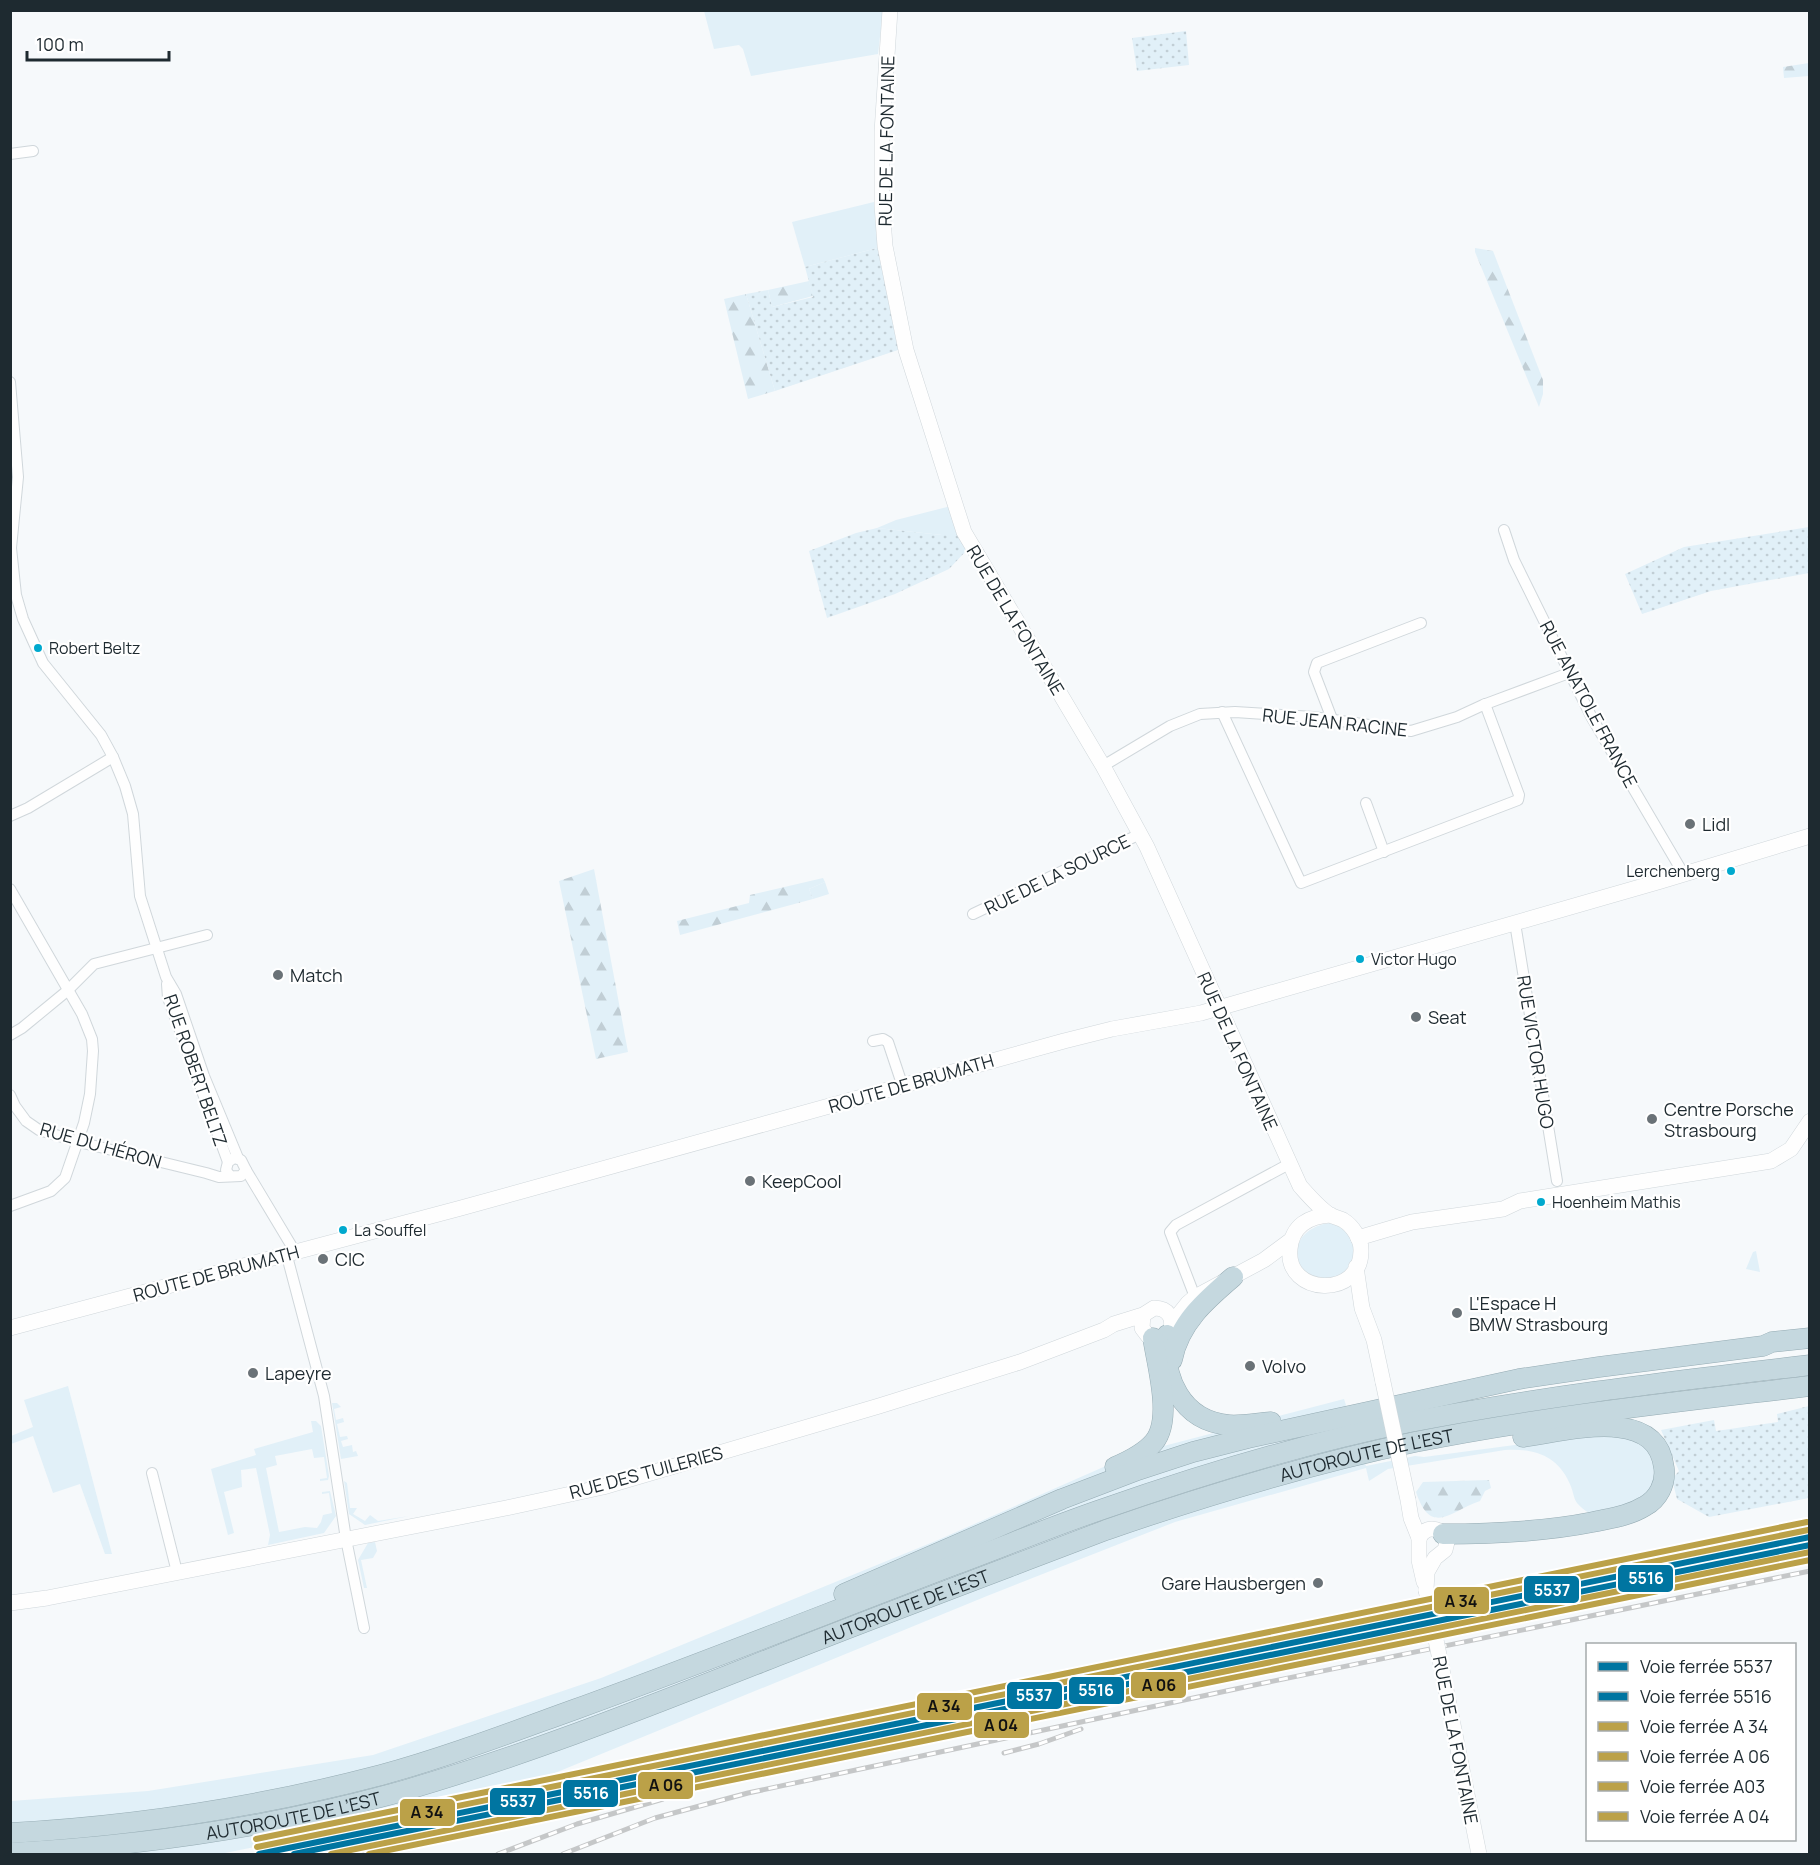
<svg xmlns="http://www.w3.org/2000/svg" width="1820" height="1865" viewBox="0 0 1820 1865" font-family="Manrope,sans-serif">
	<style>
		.green { fill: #e1f0f8 }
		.forest { fill: url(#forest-firs) }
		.garden { fill: url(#garden-dots) }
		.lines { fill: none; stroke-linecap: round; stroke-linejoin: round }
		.street-casing { stroke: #d0d7db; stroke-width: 12 }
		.secondary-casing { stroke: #d0d7db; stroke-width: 16 }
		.highway-casing { stroke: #95abb3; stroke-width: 21 }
		.street { stroke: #fefefe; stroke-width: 10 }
		.secondary { stroke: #fefefe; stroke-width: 15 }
		.highway { stroke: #c5d8df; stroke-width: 20 }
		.rail-casing { stroke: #c5c7c8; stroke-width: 5 }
		.rail { stroke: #fff; stroke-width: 3; stroke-dasharray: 9; stroke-linecap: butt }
		.secondary-bridge-casing { stroke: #d0d7db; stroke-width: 16; stroke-linecap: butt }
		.secondary-bridge { stroke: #fefefe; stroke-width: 15 }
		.rail-1-casing { stroke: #fff; stroke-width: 10 }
		.rail-2-casing { stroke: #fff; stroke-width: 10 }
		.rail-3-casing { stroke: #fff; stroke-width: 10 }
		.rail-4-casing { stroke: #fff; stroke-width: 10 }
		.rail-5-casing { stroke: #fff; stroke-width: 10 }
		.rail-6-casing { stroke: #fff; stroke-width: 10 }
		.rail-1 { stroke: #0075a1; stroke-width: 6 }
		.rail-2 { stroke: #0075a1; stroke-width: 6 }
		.rail-3 { stroke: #bba148; stroke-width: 6 }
		.rail-4 { stroke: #bba148; stroke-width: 6 }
		.rail-5 { stroke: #bba148; stroke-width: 6 }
		.rail-6 { stroke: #bba148; stroke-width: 6 }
		.bus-dot { fill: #00a9ce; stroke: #fff; stroke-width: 2 }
		.poi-dot { fill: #6a7277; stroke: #fff; stroke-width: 2 }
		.labels { text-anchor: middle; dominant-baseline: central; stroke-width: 4.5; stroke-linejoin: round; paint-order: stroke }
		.bus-label { font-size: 16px; fill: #1e2a30; stroke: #fff; text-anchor: start }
		.street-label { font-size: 18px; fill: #1e2a30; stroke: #fff }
		.poi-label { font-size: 18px; fill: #1e2a30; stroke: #fff; text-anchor: start }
		.line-badge { stroke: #fff; stroke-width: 2 }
		.badge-label { font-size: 16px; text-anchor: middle; font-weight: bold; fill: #fff }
		.pale-badge-label { font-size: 16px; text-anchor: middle; font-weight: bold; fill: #111 }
	</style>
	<defs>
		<pattern id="forest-firs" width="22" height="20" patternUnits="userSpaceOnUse" patternTransform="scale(1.5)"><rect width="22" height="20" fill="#e1f0f8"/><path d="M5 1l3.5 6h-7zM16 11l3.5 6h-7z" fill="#c1ced5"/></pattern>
		<pattern id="garden-dots" width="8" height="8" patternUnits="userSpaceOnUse" patternTransform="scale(1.5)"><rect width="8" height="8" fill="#e1f0f8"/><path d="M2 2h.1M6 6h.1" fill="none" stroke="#c1ced5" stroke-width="1.8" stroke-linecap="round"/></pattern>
	</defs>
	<rect width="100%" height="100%" fill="#f6f9fb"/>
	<g class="green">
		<polygon points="704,11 883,11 878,54 751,76 743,49 739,45 714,49"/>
		<polygon points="878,201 881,247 805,267 792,222"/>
		<polygon points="951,506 962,535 942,535 877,528 896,520"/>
		<polygon points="825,882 829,894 813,899 809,889"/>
		<path d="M 1330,1223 C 1352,1230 1353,1239 1355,1260 L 1338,1280 L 1311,1279 C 1307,1274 1301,1269 1299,1263 C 1290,1241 1310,1225 1330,1223 Z"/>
		<polygon points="1756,1251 1760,1272 1746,1269 1753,1252"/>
		<polygon points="68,1386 112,1554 105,1554 80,1484 53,1493 33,1436 11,1444 11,1436 33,1427 24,1400"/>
		<path d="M 1344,1399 L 1366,1466 L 1415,1456 L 1424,1457 L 1599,1434 C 1631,1435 1648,1440 1658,1472 L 1645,1501 L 1626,1508 L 1589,1513 C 1570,1500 1577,1499 1569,1482 C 1557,1455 1532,1448 1505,1450 L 1388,1469 L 1369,1481 L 1366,1468 L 1175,1522 L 987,1596 L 489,1800 L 220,1854 L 11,1854 L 11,1801 L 148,1791 L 373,1755 L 601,1678 L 938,1540 L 1133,1454 Z"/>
		<polygon points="332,1403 337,1403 341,1407 334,1409 336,1420 343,1418 344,1422 337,1424 340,1437 347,1436 348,1439 341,1441 343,1447 352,1445 353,1452 356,1451 358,1456 341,1459"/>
		<polygon points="311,1421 316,1421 321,1426 329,1476 328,1480 320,1481 320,1479 327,1478 324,1457 314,1458 312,1449 275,1456 277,1465 266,1468 279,1532 305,1527 317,1528 321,1522 323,1515 332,1513 329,1493 322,1494 322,1492 330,1491 336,1516 324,1533 268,1545 270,1535 256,1468 241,1470 242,1487 224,1492 234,1533 228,1535 211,1469 256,1455 254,1449 313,1432"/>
		<polygon points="344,1481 347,1483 350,1508 357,1508 353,1514 365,1521 370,1515 378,1521 409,1516 365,1525 349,1514"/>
		<polygon points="375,1542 377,1551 373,1558 361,1560 367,1588 364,1588 358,1560 368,1543"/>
	</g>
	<g class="forest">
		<polygon points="1809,63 1809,76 1784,78 1783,67"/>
		<polygon points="1475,248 1493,251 1543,380 1543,394 1539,407 1475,252"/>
		<polygon points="809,281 813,296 772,307 768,290"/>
		<polygon points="746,294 775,391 748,399 724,299"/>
		<polygon points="594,869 628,1052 596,1059 559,881"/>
		<polygon points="823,878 825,882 809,889 813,899 680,935 677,921 749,903 750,895"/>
		<path d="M 1489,1480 L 1491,1488 L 1485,1491 L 1480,1501 C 1452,1510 1431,1538 1416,1492 L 1423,1482 Z"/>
	</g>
	<g class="garden">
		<polygon points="1186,31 1189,65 1137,71 1132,38"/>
		<polygon points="881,247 901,349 775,391 746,294 768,290 772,307 813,297 805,267"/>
		<polygon points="1809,527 1809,573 1711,591 1642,614 1625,574 1684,547"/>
		<polygon points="877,528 942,535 962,535 966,551 949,569 895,594 827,618 809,551 856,533"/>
		<polygon points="1809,1406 1809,1498 1709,1517 1677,1499 1672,1479 1679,1471 1661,1430 1714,1420 1716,1431 1778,1422 1777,1414"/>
	</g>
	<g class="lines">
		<g class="street-casing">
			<g id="street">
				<polyline points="10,154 33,151"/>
				<polyline points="10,382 18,477 11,548 16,595 23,619 43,663 101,735 113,757 125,786 133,814 140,896 166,977 176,994 204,1076 238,1158"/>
				<polyline points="1504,530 1514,560 1592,718 1683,873"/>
				<polyline points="1222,712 1301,883 1518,800 1519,795 1485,704"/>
				<polyline points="1332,719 1314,672 1317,663 1421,623"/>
				<polyline points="1103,766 1170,726 1200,714 1235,712 1313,717 1411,731 1457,717 1483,705 1569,673"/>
				<polyline points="1366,803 1384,852"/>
				<polyline points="10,816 28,808 113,757"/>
				<polyline points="10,889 82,1014 92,1039 93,1051 90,1094 84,1123 65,1178 51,1191 10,1206"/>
				<polyline points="973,914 1140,834"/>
				<polyline points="1515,923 1557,1181"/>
				<polyline points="167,984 168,998 228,1162"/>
				<polyline points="10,1035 22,1028 67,991 94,964 207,935"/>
				<polyline points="873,1041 883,1039 888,1042 902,1084"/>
				<polyline points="10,1095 15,1106 26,1121 39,1130 79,1142 206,1173 219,1177 241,1176 246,1170 241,1160 234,1158 228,1162 226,1170 230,1176"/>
				<polyline points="246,1170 291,1245 288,1260 324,1396 346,1539 364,1628"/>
				<polyline points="1195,1297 1170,1232 1176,1225 1289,1164"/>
				<polyline points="152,1473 177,1572"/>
			</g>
		</g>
		<g class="secondary-casing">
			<g id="secondary">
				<path d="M 890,10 L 882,132 L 882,205 L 885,246 L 906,350 L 964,532 L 1103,766 L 1147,847 L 1300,1186 C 1309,1196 1319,1208 1330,1215 C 1334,1217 1339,1218 1343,1220 C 1353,1226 1361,1239 1361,1250 C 1362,1299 1285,1296 1290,1249 C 1292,1225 1309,1216 1331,1215"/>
				<polyline points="1358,1238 1412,1222 1503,1209 1520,1201 1771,1161 1791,1149 1810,1121"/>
				<polyline points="1356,1267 1362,1308 1374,1340 1383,1382"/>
				<polyline points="1172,1323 1188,1303 1195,1297 1264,1260 1291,1240"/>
				<polyline points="10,1328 461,1208 1064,1041 1112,1029 1201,1013 1236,1003 1661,881 1810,836"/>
				<polyline points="1408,1500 1411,1518 1419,1538 1419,1560 1424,1582"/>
				<path d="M 1419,1538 C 1424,1529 1431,1527 1440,1531 L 1447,1542 L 1445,1550 L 1435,1558 L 1427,1572 L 1426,1590"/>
				<path d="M 10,1603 L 47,1598 L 506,1508 L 603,1487 L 879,1406 L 1020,1362 L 1104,1330 L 1114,1324 L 1143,1315 L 1154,1308 C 1168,1308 1175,1318 1170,1332 L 1158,1339 L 1148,1336 L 1142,1328 L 1143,1315"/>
			</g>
		</g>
		<g class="highway-casing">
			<g id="highway">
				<path d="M 1167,1335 C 1162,1377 1181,1421 1229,1425 C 1243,1426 1257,1423 1271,1422"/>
				<path d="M 1172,1360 C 1179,1323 1206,1300 1233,1277"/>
				<path d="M 1115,1467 C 1129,1461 1144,1454 1154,1442 C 1173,1419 1157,1366 1153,1338"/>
				<path d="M 1443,1534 C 1494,1534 1543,1532 1593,1522 C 1611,1518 1629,1516 1645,1506 C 1658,1499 1666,1484 1664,1468 C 1657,1404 1564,1432 1523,1437"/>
				<polyline points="844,1594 1062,1499 1138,1470 1193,1452 1248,1438 1519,1379 1599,1367 1763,1346 1772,1342 1810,1338"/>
				<path d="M 10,1833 C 136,1826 259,1807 381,1775 C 447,1757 512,1732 576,1709 C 703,1663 828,1613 954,1565 C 1003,1547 1053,1526 1103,1509 C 1203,1474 1306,1443 1410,1422 C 1542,1396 1676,1381 1810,1365"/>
				<path id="s1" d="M 10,1853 C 139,1846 267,1828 392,1794 C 523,1757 650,1706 777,1656 C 886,1613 996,1572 1106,1530 C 1207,1495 1310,1464 1415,1442 C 1545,1416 1678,1402 1810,1386"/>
			</g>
		</g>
		<use href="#street" class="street"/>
		<use href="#secondary" class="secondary"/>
		<use href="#highway" class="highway"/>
		<g class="rail-casing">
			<g id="rail">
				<polyline points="1004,1753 1039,1744 1081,1729"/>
				<polyline points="345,1854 1810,1556"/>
				<polyline points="498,1854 577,1824 663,1799"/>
				<polyline points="563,1854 655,1818 748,1793 1259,1684 1810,1571"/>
			</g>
		</g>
		<use href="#rail" class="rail"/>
		<g class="secondary-bridge-casing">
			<g id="secondary-bridge">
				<polyline points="1383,1382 1408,1500"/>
				<polyline points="1426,1590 1479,1854"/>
			</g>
		</g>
		<use href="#secondary-bridge" class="secondary-bridge"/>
		<g class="rail-1-casing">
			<polyline id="rail-1" points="259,1854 1810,1537"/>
		</g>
		<g class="rail-2-casing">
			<polyline id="rail-2" points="294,1854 1810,1545"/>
		</g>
		<g class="rail-3-casing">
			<polyline id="rail-3" points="257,1847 1808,1530"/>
		</g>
		<g class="rail-4-casing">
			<polyline id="rail-4" points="331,1854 1810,1552"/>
		</g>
		<g class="rail-5-casing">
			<polyline id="rail-5" points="256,1839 1807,1522"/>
		</g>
		<g class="rail-6-casing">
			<polyline id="rail-6" points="369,1854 1810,1560"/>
		</g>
		<use href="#rail-1" class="rail-1"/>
		<use href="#rail-2" class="rail-2"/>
		<use href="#rail-3" class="rail-3"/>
		<use href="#rail-4" class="rail-4"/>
		<use href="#rail-5" class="rail-5"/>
		<use href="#rail-6" class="rail-6"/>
	</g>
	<g class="bus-dot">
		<circle cx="38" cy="648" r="5"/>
		<circle cx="1731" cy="871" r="5"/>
		<circle cx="1360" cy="959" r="5"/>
		<circle cx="1541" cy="1202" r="5"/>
		<circle cx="343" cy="1230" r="5"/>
	</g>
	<g class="poi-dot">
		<circle cx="1690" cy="824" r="6"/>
		<circle cx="278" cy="975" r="6"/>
		<circle cx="1416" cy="1017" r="6"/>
		<circle cx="1652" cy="1119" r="6"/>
		<circle cx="750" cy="1181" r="6"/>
		<circle cx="323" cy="1259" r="6"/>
		<circle cx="1457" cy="1313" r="6"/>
		<circle cx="1250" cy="1366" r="6"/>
		<circle cx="253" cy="1373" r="6"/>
		<circle cx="1318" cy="1583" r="6"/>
	</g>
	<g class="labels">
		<g class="bus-label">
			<text x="49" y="648">Robert Beltz</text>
			<text x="1720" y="871" text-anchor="end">Lerchenberg</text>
			<text x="1371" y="959">Victor Hugo</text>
			<text x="1552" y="1202">Hoenheim Mathis</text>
			<text x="354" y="1230">La Souffel</text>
		</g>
		<g class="street-label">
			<text transform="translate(886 141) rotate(-89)">RUE DE LA FONTAINE</text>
			<text transform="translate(1016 620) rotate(59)">RUE DE LA FONTAINE</text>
			<text transform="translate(1589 704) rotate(62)">RUE ANATOLE FRANCE</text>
			<text transform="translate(1335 722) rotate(6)">RUE JEAN RACINE</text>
			<text transform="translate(1057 874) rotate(-26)">RUE DE LA SOURCE</text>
			<text transform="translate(1238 1051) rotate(66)">RUE DE LA FONTAINE</text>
			<text transform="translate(1536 1052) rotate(81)">RUE VICTOR HUGO</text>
			<text transform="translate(196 1070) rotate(71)">RUE ROBERT BELTZ</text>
			<text transform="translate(911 1083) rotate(-16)">ROUTE DE BRUMATH</text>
			<text transform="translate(101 1145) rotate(16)">RUE DU HÉRON</text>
			<text transform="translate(216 1273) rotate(-15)">ROUTE DE BRUMATH</text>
			<text stroke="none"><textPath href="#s1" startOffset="1420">AUTOROUTE DE L’EST</textPath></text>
			<text transform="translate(646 1472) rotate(-15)">RUE DES TUILERIES</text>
			<text stroke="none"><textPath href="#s1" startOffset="934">AUTOROUTE DE L’EST</textPath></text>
			<text transform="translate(1456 1740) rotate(79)">RUE DE LA FONTAINE</text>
			<text stroke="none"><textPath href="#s1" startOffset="286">AUTOROUTE DE L’EST</textPath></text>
		</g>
		<g class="poi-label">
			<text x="1702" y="824">Lidl</text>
			<text x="290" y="975">Match</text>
			<text x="1428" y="1017">Seat</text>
			<text x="1664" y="1109">Centre Porsche<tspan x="1664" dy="21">Strasbourg</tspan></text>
			<text x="762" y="1181">KeepCool</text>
			<text x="335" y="1259">CIC</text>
			<text x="1469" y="1303">L'Espace H<tspan x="1469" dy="21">BMW Strasbourg</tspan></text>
			<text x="1262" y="1366">Volvo</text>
			<text x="265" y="1373">Lapeyre</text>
			<text x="1306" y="1583" text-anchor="end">Gare Hausbergen</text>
		</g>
	</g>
	<g class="line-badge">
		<rect x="1617" y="1564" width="57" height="29" rx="6" fill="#0075a1"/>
		<rect x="1523" y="1575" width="57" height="29" rx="6" fill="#0075a1"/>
		<rect x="1433" y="1586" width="57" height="29" rx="6" fill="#bba148"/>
		<rect x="1130" y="1671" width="57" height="28" rx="6" fill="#bba148"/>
		<rect x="1068" y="1676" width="57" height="29" rx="6" fill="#0075a1"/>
		<rect x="1006" y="1681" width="57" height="29" rx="6" fill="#0075a1"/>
		<rect x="916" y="1692" width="57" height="29" rx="6" fill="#bba148"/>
		<rect x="973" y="1711" width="57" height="28" rx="6" fill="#bba148"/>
		<rect x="637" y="1771" width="57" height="29" rx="6" fill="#bba148"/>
		<rect x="562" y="1779" width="57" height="29" rx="6" fill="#0075a1"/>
		<rect x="489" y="1787" width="57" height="29" rx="6" fill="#0075a1"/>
		<rect x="399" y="1798" width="57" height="29" rx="6" fill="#bba148"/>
	</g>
	<g class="badge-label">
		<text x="1646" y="1584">5516</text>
		<text x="1552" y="1596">5537</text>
		<text x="1096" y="1696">5516</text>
		<text x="1034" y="1701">5537</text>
		<text x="591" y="1799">5516</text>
		<text x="518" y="1807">5537</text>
	</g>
	<g class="pale-badge-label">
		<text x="1461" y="1607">A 34</text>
		<text x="1159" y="1691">A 06</text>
		<text x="944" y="1712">A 34</text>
		<text x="1001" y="1731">A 04</text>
		<text x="666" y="1791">A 06</text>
		<text x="427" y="1818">A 34</text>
	</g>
	<rect width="1820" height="1865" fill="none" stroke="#1e2a30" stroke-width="24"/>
	<rect x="1586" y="1643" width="210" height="198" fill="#ffffff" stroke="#a5aaac" stroke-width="1.5"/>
	<rect x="1598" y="1662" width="30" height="9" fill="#0075a1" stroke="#a5aaac" stroke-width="1.5"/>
	<text x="1640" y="1673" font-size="18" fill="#1e2a30">Voie ferrée 5537</text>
	<rect x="1598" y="1692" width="30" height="9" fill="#0075a1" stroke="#a5aaac" stroke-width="1.5"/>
	<text x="1640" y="1703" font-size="18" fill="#1e2a30">Voie ferrée 5516</text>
	<rect x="1598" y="1722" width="30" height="9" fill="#bba148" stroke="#a5aaac" stroke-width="1.5"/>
	<text x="1640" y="1733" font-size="18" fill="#1e2a30">Voie ferrée A 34</text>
	<rect x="1598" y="1752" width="30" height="9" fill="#bba148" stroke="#a5aaac" stroke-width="1.5"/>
	<text x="1640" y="1763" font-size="18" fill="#1e2a30">Voie ferrée A 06</text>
	<rect x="1598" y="1782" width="30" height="9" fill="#bba148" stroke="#a5aaac" stroke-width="1.5"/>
	<text x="1640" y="1793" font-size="18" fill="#1e2a30">Voie ferrée A03</text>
	<rect x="1598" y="1812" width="30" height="9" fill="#bba148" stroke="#a5aaac" stroke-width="1.5"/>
	<text x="1640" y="1823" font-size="18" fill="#1e2a30">Voie ferrée A 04</text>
	<path d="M27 51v9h142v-9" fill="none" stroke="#1e2a30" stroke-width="3"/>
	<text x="36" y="51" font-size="18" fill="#1e2a30" stroke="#ffffff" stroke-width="4.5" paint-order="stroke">100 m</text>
</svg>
